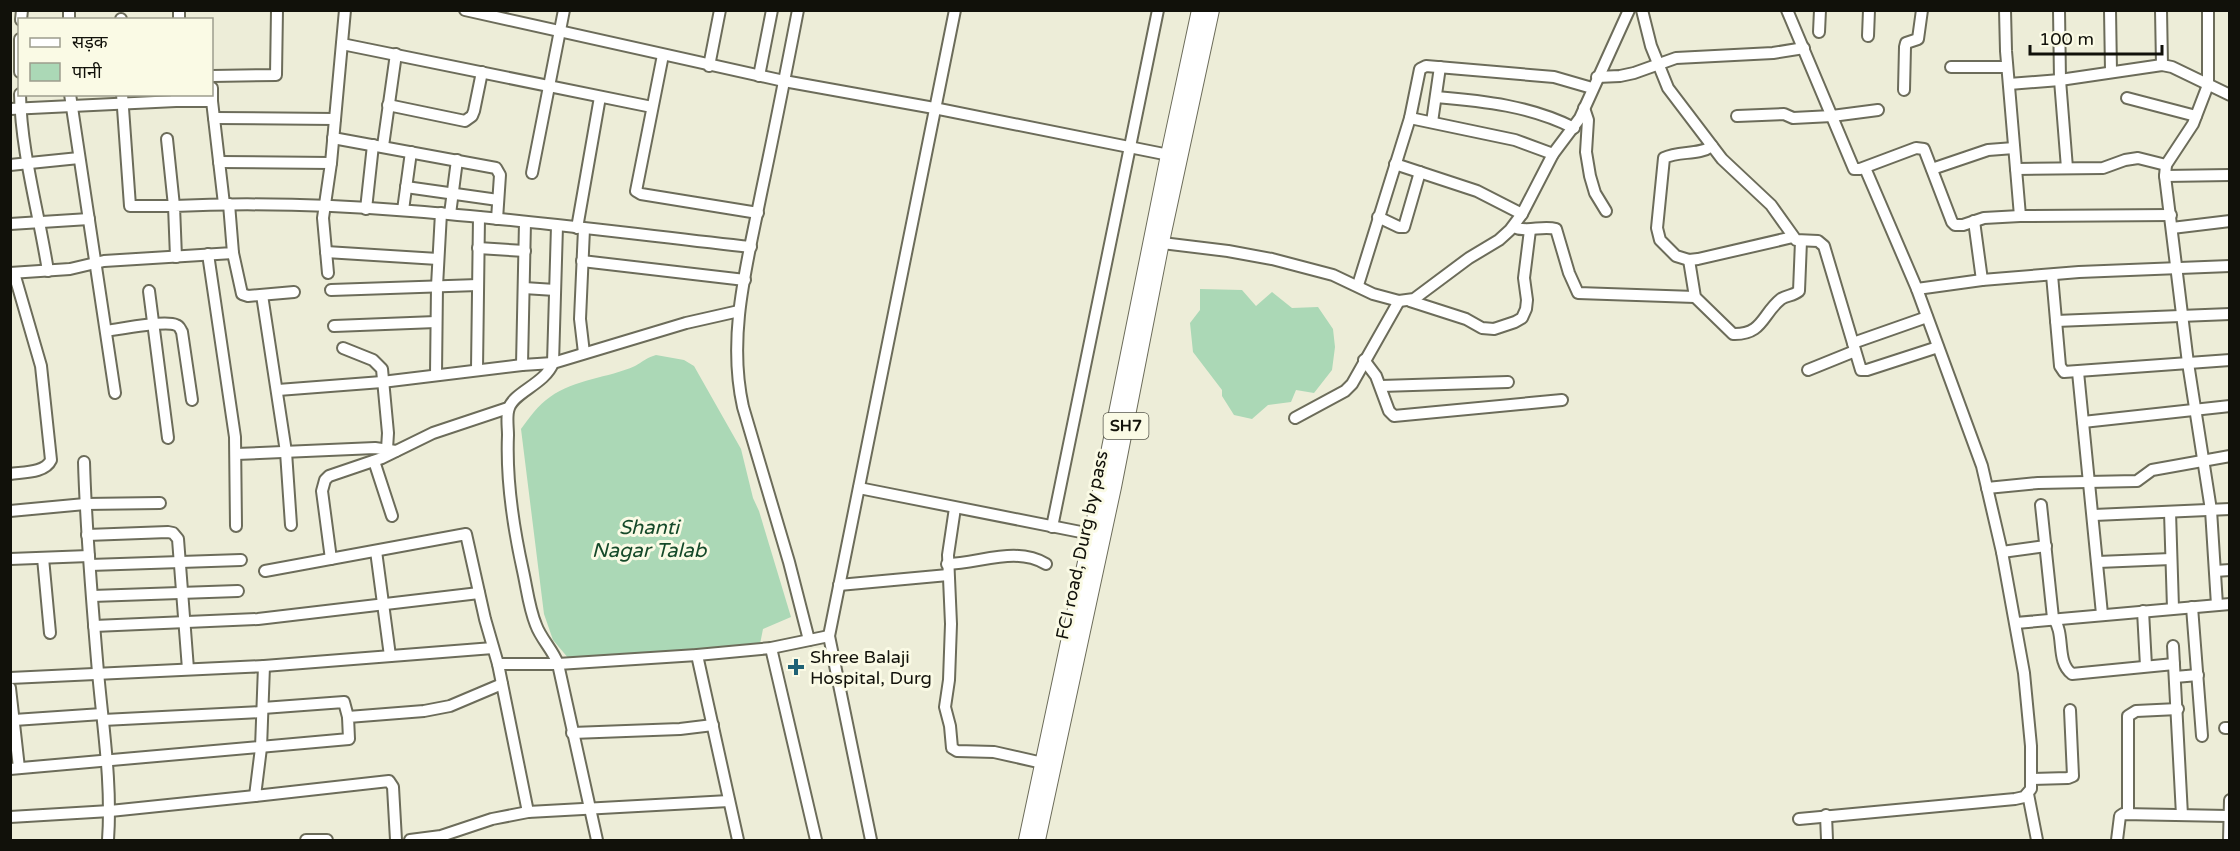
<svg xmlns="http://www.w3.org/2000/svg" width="2240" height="851" viewBox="0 0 2240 851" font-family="'Varela Round','Noto Sans Devanagari',sans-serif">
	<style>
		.water { fill: #abd8b6 }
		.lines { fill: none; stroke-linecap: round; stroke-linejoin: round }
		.minor-casing { stroke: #6c6c5a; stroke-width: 14 }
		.major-casing { stroke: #6c6c5a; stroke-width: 16 }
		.minor { stroke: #fff; stroke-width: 10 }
		.major { stroke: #fff; stroke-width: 14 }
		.poi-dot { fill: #1f6275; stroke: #fafae5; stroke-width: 2 }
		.labels { text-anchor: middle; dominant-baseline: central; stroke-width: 6; stroke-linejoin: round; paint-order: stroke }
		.shield { fill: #fafae5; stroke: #57574c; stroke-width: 1.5 }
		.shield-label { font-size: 16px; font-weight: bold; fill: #11110a }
		.street-label { font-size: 18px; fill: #11110a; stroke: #fafae5 }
		.poi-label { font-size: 18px; fill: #11110a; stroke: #fafae5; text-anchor: start }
		.water-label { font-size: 20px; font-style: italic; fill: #154929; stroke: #fafae5 }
	</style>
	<rect width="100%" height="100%" fill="#ededd8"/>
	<g class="water">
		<polygon points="1200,289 1242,290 1256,306 1272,292 1292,308 1318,307 1333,329 1335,347 1332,370 1314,393 1296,390 1291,402 1268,405 1252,419 1234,415 1222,396 1222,390 1193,352 1190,323 1200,310"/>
		<path d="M 656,355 L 684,360 L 694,366 L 741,449 L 753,498 L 759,511 L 791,617 L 763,629 L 760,644 L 717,649 L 569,659 L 553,640 L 544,614 L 521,429 C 530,417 538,405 550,397 C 575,379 608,378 635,366 C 642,362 648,357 656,355 Z"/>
	</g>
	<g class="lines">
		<g class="minor-casing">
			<g id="minor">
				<polyline points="69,10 69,20"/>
				<polyline points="465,10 784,81 934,108 1174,156"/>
				<path d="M 798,10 C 786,72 774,133 761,194 C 747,264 727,336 743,407 L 789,562 L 809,640"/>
				<polyline points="1642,10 1651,46 1668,88 1722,159 1771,205 1796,240 1818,241 1824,246 1861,370 1867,370 1938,347"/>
				<polyline points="1787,10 1854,169 1860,169 1916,148 1924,149 1952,222 1955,225 1963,225 1984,218 2020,216 2171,215"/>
				<polyline points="2005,10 2006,51 2020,216"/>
				<polyline points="2059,10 2060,80 2067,168"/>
				<polyline points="2110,10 2111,71"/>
				<polyline points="2161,10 2162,65"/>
				<polyline points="2208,10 2208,85 2193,124 2166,165 2165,176 2188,363 2211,510 2217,605"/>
				<polyline points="121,19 121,20"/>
				<polyline points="21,20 22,10"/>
				<polyline points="179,20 179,10"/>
				<polyline points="1819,32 1820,10"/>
				<polyline points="1868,36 1869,10"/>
				<polyline points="20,39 20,72"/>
				<polyline points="342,44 652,107"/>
				<polyline points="663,55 636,191 641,194 758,213"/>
				<polyline points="709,66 720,10"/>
				<polyline points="1951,67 2007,67"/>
				<polyline points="212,76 276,75 277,10"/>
				<polyline points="759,76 772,10"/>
				<polyline points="1597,77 1620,76 1634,73 1676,58 1773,53 1804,48"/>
				<polyline points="2009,84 2060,80 2162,65 2172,67 2230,95"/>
				<polyline points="1904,90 1905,47 1906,43 1918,39 1922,10"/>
				<path d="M 20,94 C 21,152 39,213 48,271"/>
				<polyline points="70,94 115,393"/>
				<polyline points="122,94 130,206 174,206 167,139"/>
				<path d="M 1436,97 C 1484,101 1531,106 1574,128"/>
				<polyline points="2127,98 2196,116"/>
				<polyline points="176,101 212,101 212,88"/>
				<polyline points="212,101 224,204"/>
				<polyline points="388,105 465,121 472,116 474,111 482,72"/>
				<polyline points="1584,108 1588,120 1586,152 1590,176 1595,193 1606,211"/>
				<polyline points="10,109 176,101 176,94"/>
				<polyline points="1737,116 1784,114 1793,118 1832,116 1878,110"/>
				<polyline points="214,118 335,119"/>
				<polyline points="1410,118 1515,140 1553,154"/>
				<polyline points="1432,122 1440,67"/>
				<polyline points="333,138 496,168 500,175 497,219"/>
				<polyline points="383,146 396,54"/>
				<path d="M 1712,146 C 1698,156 1679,150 1664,158 L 1657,228 L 1660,240 L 1676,256 L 1689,260 L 1698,259 L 1793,237"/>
				<polyline points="219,162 331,163"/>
				<polyline points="1395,164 1477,191 1522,214"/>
				<polyline points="10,165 79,158"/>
				<polyline points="1932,169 1988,150 2014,148"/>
				<polyline points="2016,169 2103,168 2125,160 2138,158 2166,165"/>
				<polyline points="532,173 564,10"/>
				<polyline points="2165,176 2230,175"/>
				<polyline points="406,187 498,200"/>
				<polyline points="366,209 373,145"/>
				<polyline points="403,210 411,152"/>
				<polyline points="450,214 457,160"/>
				<polyline points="1378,217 1399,227 1404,227 1420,172"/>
				<polyline points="1974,221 1982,280"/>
				<polyline points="10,224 89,219"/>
				<path d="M 557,226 L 553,363 C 545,384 514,392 509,408 C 506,415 508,427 508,435 C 506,482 513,526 523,571 C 527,589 529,608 536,625 C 541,639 553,650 558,664 L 597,840"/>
				<path d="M 1513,227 C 1527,233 1542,225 1556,229 L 1569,273 L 1578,293 L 1695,297"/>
				<polyline points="577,228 600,97"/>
				<polyline points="2172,228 2230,221"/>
				<polyline points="1154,242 1228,251 1272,259 1333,275 1373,294 1399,301 1414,299 1469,258 1499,240 1510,230 1522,214 1553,154 1580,118 1629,10"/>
				<polyline points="478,248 525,251"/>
				<polyline points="326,252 438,259"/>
				<polyline points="233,253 242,294 248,296 294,292"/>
				<polyline points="208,254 235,437 236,526"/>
				<path d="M 176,257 L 174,206 C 367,197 560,226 751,247"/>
				<path d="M 1689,260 L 1695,297 L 1733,334 C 1763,335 1762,314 1781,299 C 1787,295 1793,296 1799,291 L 1801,241"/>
				<polyline points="582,261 745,280"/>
				<polyline points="10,273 70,269 104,261 233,253 229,204"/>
				<polyline points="328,273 323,218 331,163 345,10"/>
				<polyline points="2052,275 2060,366 2064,372 2230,360"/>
				<polyline points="1358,285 1410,118 1420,69 1426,66 1554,77 1592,88"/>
				<polyline points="524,288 555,290"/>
				<polyline points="1917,289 1982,280 2079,272 2230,266"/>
				<polyline points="331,290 478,285"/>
				<polyline points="149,291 168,438"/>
				<polyline points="262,295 286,452 291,525"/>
				<polyline points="1410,301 1466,319 1482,328 1494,329 1515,322 1522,318 1526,309 1527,300 1524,278 1530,230"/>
				<polyline points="2056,321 2230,314"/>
				<polyline points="334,326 436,322"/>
				<path d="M 106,331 C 120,329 165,320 176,325 C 180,326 180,329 182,332 L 192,400"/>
				<polyline points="1853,343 1927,317"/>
				<polyline points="343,348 373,360 382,369 388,433 387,449"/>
				<polyline points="584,353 580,319 584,229"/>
				<polyline points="1364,360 1376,376 1389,411 1394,416 1562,400"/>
				<polyline points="522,365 525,222"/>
				<polyline points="477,369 479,217"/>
				<polyline points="1808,370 1855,351"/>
				<polyline points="2078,372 2102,614"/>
				<polyline points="436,374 437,286 441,213"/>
				<polyline points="1381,386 1508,382"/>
				<polyline points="278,390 382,382 522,365 553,363 686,323 739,311"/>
				<polyline points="1295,418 1345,391 1352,384 1399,301"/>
				<polyline points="2083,422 2230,406"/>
				<polyline points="236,454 375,448 396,451"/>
				<polyline points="374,461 392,516"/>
				<path d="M 84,462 C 86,532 92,602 98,672 C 103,728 112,784 108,840"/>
				<path d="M 10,474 C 24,472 45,473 51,460 L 41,366 L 14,273"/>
				<polyline points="859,488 1091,534"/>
				<polyline points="1987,488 2038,483 2137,481 2152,470 2230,456"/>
				<path d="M 2041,505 L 2053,618 C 2066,634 2055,661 2072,674 L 2174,664"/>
				<polyline points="955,508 948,555 951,624 949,680 945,707 950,726 952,748 957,751 994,752 1047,764"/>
				<polyline points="10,511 85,504 160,503"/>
				<polyline points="2170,512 2173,608"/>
				<polyline points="2094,515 2230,509"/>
				<polyline points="1052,527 1158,10"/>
				<polyline points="87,535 168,532 173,533 178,539 188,669"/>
				<polyline points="376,551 390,656"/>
				<polyline points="2002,552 2046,546"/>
				<polyline points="43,558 50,633"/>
				<polyline points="10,559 89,556"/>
				<polyline points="331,559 322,491 325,480 329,476 382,458 433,433 508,408"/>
				<polyline points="2098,562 2171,559"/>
				<path d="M 947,564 C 981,563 1016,546 1046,564"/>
				<polyline points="90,565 241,560"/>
				<polyline points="265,571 466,534 485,619 498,664 528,812"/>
				<polyline points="2215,571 2230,570"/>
				<polyline points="839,585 948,575"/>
				<polyline points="92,596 238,591"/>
				<polyline points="2192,607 2202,736"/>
				<polyline points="2143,611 2146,666"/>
				<polyline points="2016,623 2230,604"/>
				<polyline points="94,626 258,619 479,593"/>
				<polyline points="2173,646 2182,815"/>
				<polyline points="771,648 816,840"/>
				<polyline points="697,655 738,840"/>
				<polyline points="498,664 558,664 697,655 771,648 829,636"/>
				<polyline points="264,666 493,648"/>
				<polyline points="2175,677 2198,675"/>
				<polyline points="10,678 264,666 261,748 255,796 389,781 393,787 396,840"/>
				<polyline points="10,688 19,768"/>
				<polyline points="263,708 344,702 348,717"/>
				<polyline points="14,720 102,714"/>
				<polyline points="103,720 262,712"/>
				<polyline points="2225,728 2230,728"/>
				<polyline points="572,733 680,729 713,725"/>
				<polyline points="10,769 349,739 348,717 424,711 450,706 502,684"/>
				<polyline points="2031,779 2068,778 2073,776 2070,710"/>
				<polyline points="2028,794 2037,840"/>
				<polyline points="2128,813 2128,716 2136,711 2178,709"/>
				<polyline points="1826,815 1827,840"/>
				<polyline points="10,817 110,811 255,796"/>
				<polyline points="1799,819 2015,799 2024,797 2031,789 2031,746 2024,673 2002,552 1982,466 1917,289 1865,168"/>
				<polyline points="306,840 327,840"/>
				<polyline points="410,840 441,836 492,819 528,812 729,801"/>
				<polyline points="871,840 829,636 955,10"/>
				<polyline points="2117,840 2120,816 2123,814 2228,816"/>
				<polyline points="2229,840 2230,800"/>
			</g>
		</g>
		<g class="major-casing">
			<g id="major">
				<polyline points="1026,840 1106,463 1168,155 1199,10"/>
				<polyline points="1038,840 1114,487 1162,242 1212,10"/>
			</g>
		</g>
		<use href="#minor" class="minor"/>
		<use href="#major" class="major"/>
	</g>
	<path class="poi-dot" d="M793 658h6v6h6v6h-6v6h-6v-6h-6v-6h6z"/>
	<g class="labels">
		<rect class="shield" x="1103.5" y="413" width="45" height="26" rx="4.5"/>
		<g class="shield-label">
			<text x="1126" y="426">SH7</text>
		</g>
		<g class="street-label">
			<text transform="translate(1082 545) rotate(-78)">FCI road, Durg by pass</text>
		</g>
		<g class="poi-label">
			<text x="810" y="657">Shree Balaji<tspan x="810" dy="21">Hospital, Durg</tspan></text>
		</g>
		<g class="water-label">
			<text x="649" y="528">Shanti<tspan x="649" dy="23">Nagar Talab</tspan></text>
		</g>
	</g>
	<rect width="2240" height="851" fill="none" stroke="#11110a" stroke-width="24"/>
	<rect x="18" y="18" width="195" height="78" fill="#fafae5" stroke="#9d9d8d" stroke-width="1.5"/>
	<rect x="30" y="38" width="30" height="9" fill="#ffffff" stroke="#9d9d8d" stroke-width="1.5"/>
	<text x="72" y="48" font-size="18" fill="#11110a">सड़क</text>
	<rect x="30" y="63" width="30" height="18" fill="#abd8b6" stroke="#9d9d8d" stroke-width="1.5"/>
	<text x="72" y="78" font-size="18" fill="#11110a">पानी</text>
	<path d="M2030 45v9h132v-9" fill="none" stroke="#11110a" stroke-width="3"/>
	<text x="2039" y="45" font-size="18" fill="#11110a" stroke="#fafae5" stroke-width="4.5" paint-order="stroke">100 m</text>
</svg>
